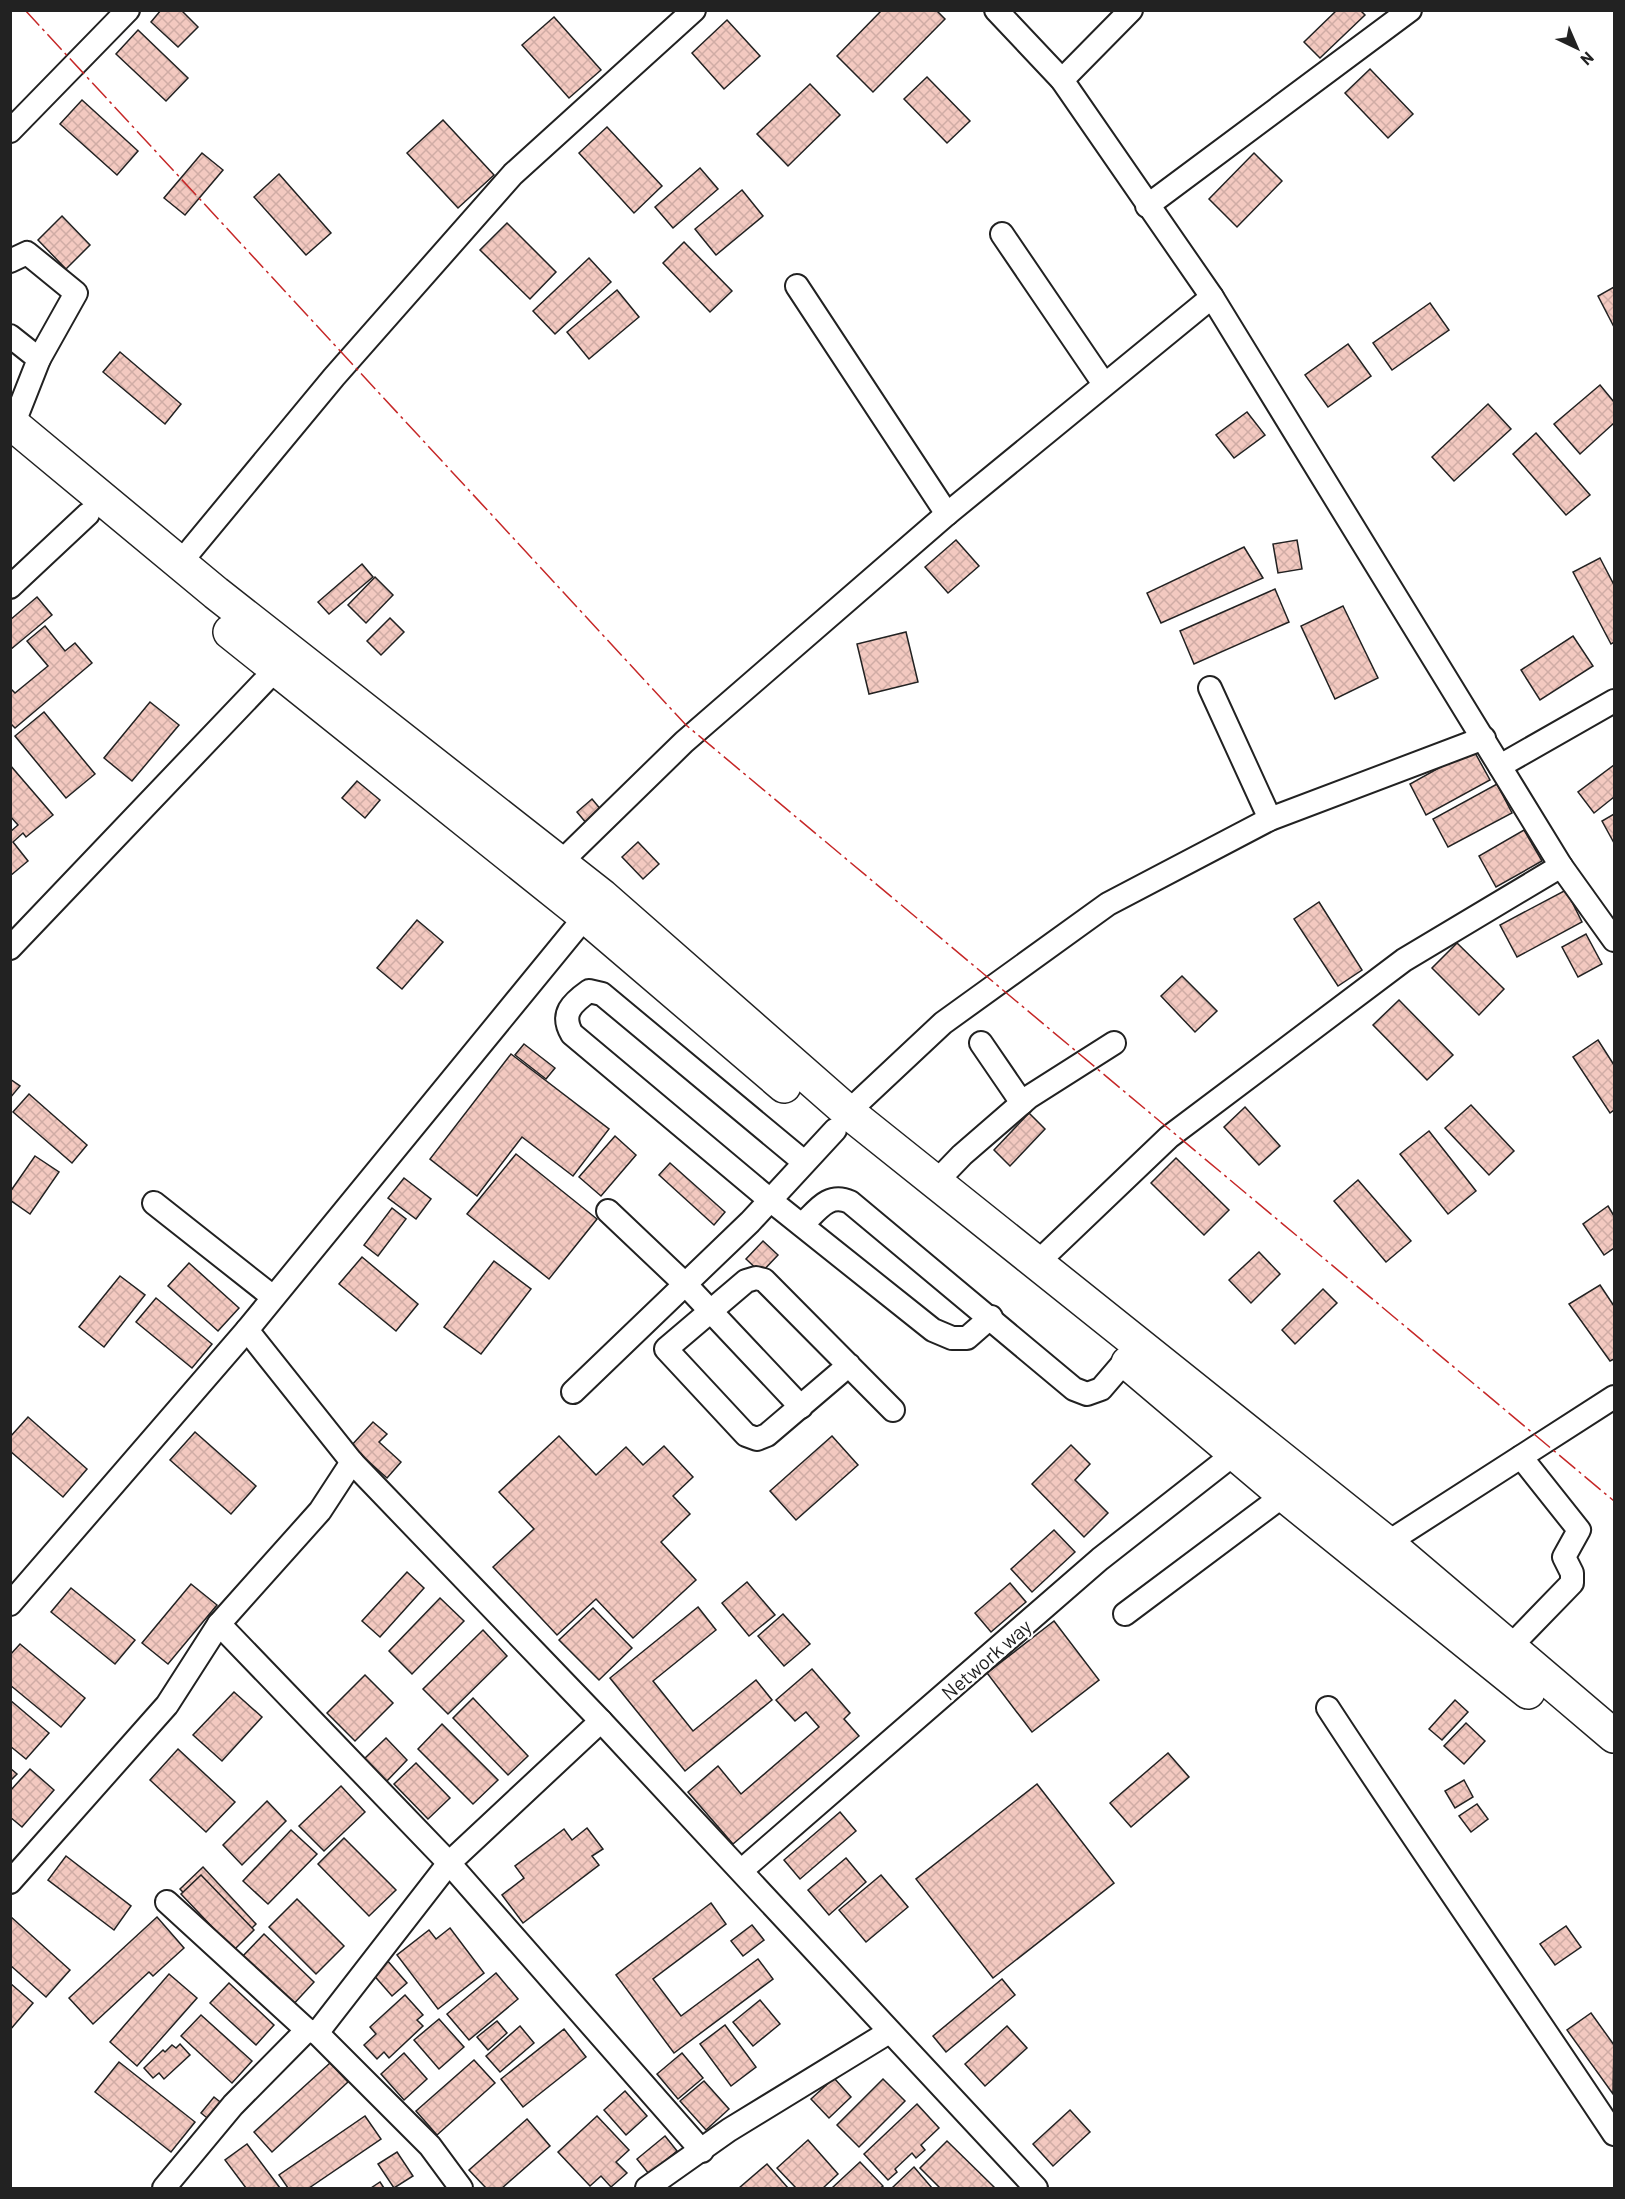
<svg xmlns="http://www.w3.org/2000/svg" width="1625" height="2199" viewBox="0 0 1625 2199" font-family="Barlow,sans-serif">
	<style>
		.building { fill: url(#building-cross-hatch); stroke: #222; stroke-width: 1.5 }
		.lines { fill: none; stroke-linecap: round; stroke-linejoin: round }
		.minor-casing { stroke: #222; stroke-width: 26 }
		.highway-casing { stroke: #222; stroke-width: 36 }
		.minor { stroke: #fff; stroke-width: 22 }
		.highway { stroke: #fff; stroke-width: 33 }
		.power { stroke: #c62828; stroke-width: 1.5; stroke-dasharray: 21 4.5 3 4.5; stroke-linecap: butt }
		.labels { text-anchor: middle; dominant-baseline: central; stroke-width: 4.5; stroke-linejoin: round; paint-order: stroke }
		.street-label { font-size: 20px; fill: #222; stroke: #fff }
	</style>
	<defs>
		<pattern id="building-cross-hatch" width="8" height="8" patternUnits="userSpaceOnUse" patternTransform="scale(1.5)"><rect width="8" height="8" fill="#f3c9c0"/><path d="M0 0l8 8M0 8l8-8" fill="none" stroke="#d0aca5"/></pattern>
	</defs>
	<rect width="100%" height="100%" fill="#fff"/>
	<g class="building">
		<polygon points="161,10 181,10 198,27 178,47 151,22"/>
		<polygon points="882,10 936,10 945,19 873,92 837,56"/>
		<polygon points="1337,10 1360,10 1365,15 1320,58 1304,42"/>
		<polygon points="554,17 601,70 569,98 522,45"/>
		<polygon points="727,20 760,56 724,89 692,53"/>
		<polygon points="138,30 188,78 166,101 116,54"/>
		<polygon points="1370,69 1413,114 1388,138 1345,93"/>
		<polygon points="927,77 970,121 947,143 904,99"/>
		<polygon points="810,84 840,115 788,166 757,134"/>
		<polygon points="82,100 138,151 117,175 60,124"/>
		<polygon points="443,120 494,175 458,208 407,153"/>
		<polygon points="607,127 662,186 634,213 579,153"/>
		<polygon points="202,153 223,170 185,215 164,198"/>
		<polygon points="1254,153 1282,181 1237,227 1209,199"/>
		<polygon points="700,168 718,189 673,228 655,207"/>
		<polygon points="279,174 331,233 306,255 254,197"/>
		<polygon points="742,190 763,216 716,255 695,229"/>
		<polygon points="62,216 90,245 66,269 38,240"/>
		<polygon points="507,223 556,272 530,299 480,250"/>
		<polygon points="684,242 732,291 710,312 663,263"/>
		<polygon points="589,258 611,282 555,334 533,311"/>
		<polygon points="1614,287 1614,327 1598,296"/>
		<polygon points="617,290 639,317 589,359 567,332"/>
		<polygon points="1430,303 1449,330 1392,370 1373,343"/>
		<polygon points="1348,344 1371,376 1328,407 1305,375"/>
		<polygon points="120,352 181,404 165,424 103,372"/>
		<polygon points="1600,385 1614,402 1614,423 1580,454 1554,424"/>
		<polygon points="1488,404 1511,429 1454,481 1432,457"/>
		<polygon points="1247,412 1265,435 1234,458 1216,435"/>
		<polygon points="1536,433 1590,495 1566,515 1513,454"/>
		<polygon points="956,540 979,566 948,593 925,567"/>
		<polygon points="1297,540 1302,569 1278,573 1273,544"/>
		<polygon points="1244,547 1263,578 1161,623 1147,593"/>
		<polygon points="1600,558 1614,585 1614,642 1611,644 1573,572"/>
		<polygon points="362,564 373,577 329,614 318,602"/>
		<polygon points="375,577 393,595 366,623 348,605"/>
		<polygon points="1275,589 1289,622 1194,664 1180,631"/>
		<polygon points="37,597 52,615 10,650 10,620"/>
		<polygon points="1343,606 1378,678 1335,699 1301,626"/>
		<polygon points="390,618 404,632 381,655 367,641"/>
		<polygon points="45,626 65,651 75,643 92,663 15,728 10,723 10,688 15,693 48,666 27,641"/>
		<polygon points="906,632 918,682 869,694 857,644"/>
		<polygon points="1573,636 1593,666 1540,700 1521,670"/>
		<polygon points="150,702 179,725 132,781 104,758"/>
		<polygon points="44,712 95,774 66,798 15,736"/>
		<polygon points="1473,749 1490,780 1426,815 1410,784"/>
		<polygon points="10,765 53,815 26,837 23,833 13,842 28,861 10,876 10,832 18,825 10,816"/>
		<polygon points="1614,765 1614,797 1594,813 1578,792"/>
		<polygon points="357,781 380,800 365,818 342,798"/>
		<polygon points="1497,784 1512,813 1448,847 1433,819"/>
		<polygon points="592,799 602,811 587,824 577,812"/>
		<polygon points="1614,814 1614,843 1602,821"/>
		<polygon points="1524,830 1542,861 1496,887 1479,856"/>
		<polygon points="638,842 659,864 643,879 622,857"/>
		<polygon points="1566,890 1582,922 1517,957 1500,925"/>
		<polygon points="1319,902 1362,970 1338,986 1294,919"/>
		<polygon points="417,920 443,942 402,989 377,968"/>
		<polygon points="1586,934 1602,964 1578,977 1562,947"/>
		<polygon points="1457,943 1504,989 1479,1015 1432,968"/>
		<polygon points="1182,976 1217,1011 1195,1032 1161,996"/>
		<polygon points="1399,1000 1453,1055 1427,1080 1373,1025"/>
		<polygon points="1598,1040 1614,1065 1614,1110 1610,1113 1573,1057"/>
		<polygon points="524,1044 555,1068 546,1079 515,1055"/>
		<polygon points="511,1054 609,1129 573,1176 522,1137 477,1196 430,1159"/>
		<polygon points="10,1079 20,1086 10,1098"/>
		<polygon points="29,1094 87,1145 72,1163 13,1112"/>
		<polygon points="1471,1105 1514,1151 1489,1175 1445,1128"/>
		<polygon points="1245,1107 1280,1146 1259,1165 1224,1127"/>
		<polygon points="1029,1113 1045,1129 1010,1166 994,1150"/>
		<polygon points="1429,1131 1476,1191 1448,1214 1400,1154"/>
		<polygon points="615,1136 636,1155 601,1196 579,1177"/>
		<polygon points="516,1154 597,1219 549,1279 467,1214"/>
		<polygon points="35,1156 59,1172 30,1214 10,1200 10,1192"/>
		<polygon points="1176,1158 1229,1210 1204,1235 1151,1183"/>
		<polygon points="670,1163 725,1212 714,1225 659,1175"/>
		<polygon points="404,1178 431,1199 416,1219 388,1198"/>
		<polygon points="1358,1180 1411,1241 1386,1262 1334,1201"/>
		<polygon points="1608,1206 1614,1216 1614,1248 1604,1255 1583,1224"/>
		<polygon points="392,1208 406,1219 378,1256 364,1245"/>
		<polygon points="763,1241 778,1255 761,1273 746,1259"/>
		<polygon points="1259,1252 1280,1274 1251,1303 1229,1280"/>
		<polygon points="362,1257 418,1304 396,1331 339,1284"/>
		<polygon points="494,1261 531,1289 481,1354 444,1327"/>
		<polygon points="189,1263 239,1308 218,1331 168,1286"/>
		<polygon points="120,1276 145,1295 104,1347 79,1327"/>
		<polygon points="1600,1285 1614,1306 1614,1359 1610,1361 1569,1304"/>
		<polygon points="1323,1289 1337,1303 1295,1344 1282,1330"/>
		<polygon points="156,1298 212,1344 192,1368 136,1322"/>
		<polygon points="28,1417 87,1469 63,1497 10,1451 10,1437"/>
		<polygon points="373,1422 387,1434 379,1442 401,1462 387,1478 351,1446"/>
		<polygon points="195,1432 256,1486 231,1514 170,1460"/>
		<polygon points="559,1436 596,1475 626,1447 643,1465 664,1446 693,1477 673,1496 690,1514 661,1542 696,1580 633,1638 596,1599 557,1635 493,1567 534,1529 499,1492"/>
		<polygon points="832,1436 858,1465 796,1520 770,1491"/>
		<polygon points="1071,1445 1090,1464 1075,1480 1108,1513 1084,1537 1032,1484"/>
		<polygon points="1054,1530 1075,1552 1032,1592 1011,1569"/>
		<polygon points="407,1572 424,1588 380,1637 362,1621"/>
		<polygon points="747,1582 775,1615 749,1636 722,1603"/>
		<polygon points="1010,1583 1026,1602 991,1632 975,1613"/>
		<polygon points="191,1584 217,1605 168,1664 142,1643"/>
		<polygon points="71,1588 135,1640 115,1664 51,1612"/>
		<polygon points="440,1598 464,1621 412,1674 389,1651"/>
		<polygon points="698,1607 716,1630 653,1681 693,1731 756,1680 772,1700 685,1771 610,1678"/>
		<polygon points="593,1608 632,1648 599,1680 559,1640"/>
		<polygon points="783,1614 810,1644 784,1666 758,1636"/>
		<polygon points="1054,1621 1099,1680 1032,1732 987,1673"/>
		<polygon points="483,1630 507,1656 448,1714 423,1689"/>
		<polygon points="20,1644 85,1698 61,1727 10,1685 10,1655"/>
		<polygon points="812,1669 850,1713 844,1719 859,1736 733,1844 688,1792 718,1766 741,1794 819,1727 806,1712 795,1721 776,1700"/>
		<polygon points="365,1675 393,1703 355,1741 327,1713"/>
		<polygon points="234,1692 262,1717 222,1761 193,1735"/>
		<polygon points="473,1698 528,1756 508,1775 453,1718"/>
		<polygon points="10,1700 49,1733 26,1759 10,1746"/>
		<polygon points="1455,1700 1468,1712 1442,1740 1429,1729"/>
		<polygon points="1466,1723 1485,1741 1464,1764 1444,1746"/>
		<polygon points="442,1724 498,1780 473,1804 418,1749"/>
		<polygon points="386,1738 407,1760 386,1782 364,1759"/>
		<polygon points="178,1749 235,1802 206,1832 150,1780"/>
		<polygon points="1168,1753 1189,1777 1131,1827 1110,1803"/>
		<polygon points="416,1763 450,1798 428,1819 394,1784"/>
		<polygon points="10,1768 17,1774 10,1781"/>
		<polygon points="30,1769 54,1790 22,1827 10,1817 10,1791"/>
		<polygon points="1464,1780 1473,1797 1455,1808 1445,1791"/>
		<polygon points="1037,1784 1114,1883 993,1978 916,1879"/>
		<polygon points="341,1786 365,1812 324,1851 299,1826"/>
		<polygon points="267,1801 286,1821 242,1865 223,1845"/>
		<polygon points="1477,1804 1488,1819 1471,1832 1459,1816"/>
		<polygon points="840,1812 856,1831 800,1879 784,1860"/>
		<polygon points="587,1828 603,1849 592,1856 599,1865 523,1923 502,1895 524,1878 515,1866 564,1829 572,1840"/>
		<polygon points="291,1830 317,1854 268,1904 243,1881"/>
		<polygon points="344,1838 396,1890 369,1916 318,1864"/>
		<polygon points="66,1856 131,1906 114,1930 48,1880"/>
		<polygon points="846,1858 866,1882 829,1915 808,1890"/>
		<polygon points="203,1867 256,1924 234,1946 180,1889"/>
		<polygon points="201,1875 254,1930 234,1950 181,1894"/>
		<polygon points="881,1875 908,1907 866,1942 839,1910"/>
		<polygon points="297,1899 344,1946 316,1974 269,1927"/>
		<polygon points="711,1903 726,1924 653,1979 681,2016 758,1959 773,1979 674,2053 616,1975"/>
		<polygon points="10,1916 70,1970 46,1997 10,1965"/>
		<polygon points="157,1917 184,1948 153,1976 149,1972 93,2024 69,1998"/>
		<polygon points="752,1925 764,1940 743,1956 731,1941"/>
		<polygon points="1566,1926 1581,1947 1555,1965 1540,1944"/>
		<polygon points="450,1928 484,1973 438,2009 397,1955 429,1930 436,1939"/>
		<polygon points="264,1934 314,1982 290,2008 240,1959"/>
		<polygon points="386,1959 407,1983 392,1996 371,1972"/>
		<polygon points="496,1973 518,1999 469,2040 447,2014"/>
		<polygon points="169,1974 197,1998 137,2066 110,2042"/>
		<polygon points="1002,1979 1015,1995 946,2052 933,2036"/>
		<polygon points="10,1983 33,2003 10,2030"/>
		<polygon points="229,1983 274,2025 256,2045 210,2003"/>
		<polygon points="405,1995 423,2015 417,2020 423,2026 389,2058 384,2052 377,2059 364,2045 376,2034 370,2027"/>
		<polygon points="760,2000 780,2024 753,2046 733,2022"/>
		<polygon points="1591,2013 1614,2045 1613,2094 1567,2030"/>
		<polygon points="201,2015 252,2061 232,2083 181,2036"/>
		<polygon points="439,2019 464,2047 439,2069 414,2040"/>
		<polygon points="497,2021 507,2033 488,2050 477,2037"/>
		<polygon points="725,2025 756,2067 731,2086 700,2044"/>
		<polygon points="520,2026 534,2043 500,2072 486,2056"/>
		<polygon points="1007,2026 1027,2048 985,2086 965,2064"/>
		<polygon points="564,2029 586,2057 523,2107 501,2079"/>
		<polygon points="180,2044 190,2055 164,2079 159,2073 153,2078 144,2068 163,2050 165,2052 172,2045 176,2048"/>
		<polygon points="404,2053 427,2079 404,2100 381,2074"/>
		<polygon points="682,2053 703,2078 678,2099 657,2074"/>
		<polygon points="474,2060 495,2083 437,2135 416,2111"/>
		<polygon points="119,2062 195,2122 171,2152 95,2092"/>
		<polygon points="330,2063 348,2082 272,2152 254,2132"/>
		<polygon points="834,2078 851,2097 829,2118 811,2099"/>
		<polygon points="883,2079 905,2101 859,2147 837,2125"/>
		<polygon points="704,2081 729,2109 706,2130 680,2101"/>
		<polygon points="625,2091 647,2116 626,2135 604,2110"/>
		<polygon points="214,2097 224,2105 211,2121 201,2113"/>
		<polygon points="917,2104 939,2128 921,2145 925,2150 916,2158 912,2153 895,2169 897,2172 888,2180 864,2154"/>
		<polygon points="1070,2110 1090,2132 1053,2166 1033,2144"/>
		<polygon points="365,2116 381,2139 309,2188 288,2188 279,2175"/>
		<polygon points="597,2116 629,2150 616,2162 627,2173 611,2187 601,2176 590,2186 558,2152"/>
		<polygon points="527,2119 550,2146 502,2188 486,2188 469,2170"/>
		<polygon points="665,2136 677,2151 649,2174 637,2159"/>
		<polygon points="808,2140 838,2174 823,2188 796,2188 777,2168"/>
		<polygon points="947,2141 995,2188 940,2188 920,2168"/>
		<polygon points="247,2144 280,2188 246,2188 225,2160"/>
		<polygon points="397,2152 413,2176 394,2188 378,2164"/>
		<polygon points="860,2162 883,2186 880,2188 832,2188"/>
		<polygon points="767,2164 788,2188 739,2188"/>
		<polygon points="914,2167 932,2188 892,2188"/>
		<polygon points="380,2182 384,2188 371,2188"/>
	</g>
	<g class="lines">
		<g class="minor-casing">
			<g id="minor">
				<polyline points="996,10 1062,80 1212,297 1561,866 1614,940"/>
				<polyline points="1062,80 1131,10"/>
				<polyline points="10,131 128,10"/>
				<polyline points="1147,206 1410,10"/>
				<polyline points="1002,234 1104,384"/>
				<polyline points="10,261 27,253 76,293 39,359"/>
				<polyline points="797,286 947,514"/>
				<polyline points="10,336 39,359 13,425"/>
				<polyline points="180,563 334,377 513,174 694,10"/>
				<polyline points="10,587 88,514"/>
				<polyline points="1210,688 1270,819"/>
				<polyline points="1500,766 1614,701"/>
				<polyline points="560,863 684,742 947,514 1212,297"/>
				<polyline points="594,906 247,1330 352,1462 601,1721 1036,2188"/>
				<polyline points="10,948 276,669"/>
				<polyline points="981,1043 1022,1103"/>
				<polyline points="848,1112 943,1023 1108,904 1270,819 1484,738"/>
				<path d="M 804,1162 L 602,994 L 589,991 C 572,1003 560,1014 572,1034 L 770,1200 L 933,1330 L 952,1338 L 967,1338 L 991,1317"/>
				<polyline points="935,1183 962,1155 1029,1097 1114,1043"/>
				<polyline points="154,1203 273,1297"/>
				<polyline points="608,1211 686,1285 801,1407"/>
				<path d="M 802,1225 C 817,1211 828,1192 850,1202 L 1074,1389 L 1087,1394 L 1101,1389 L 1125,1361"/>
				<polyline points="1037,1263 1169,1137 1404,960 1561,866"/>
				<polyline points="849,1365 767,1435 757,1439 746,1435 666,1349 746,1281 756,1278 764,1280 893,1410"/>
				<polyline points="573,1392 750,1222 835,1130"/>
				<polyline points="1387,1543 1614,1397"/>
				<polyline points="10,1604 247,1330"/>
				<polyline points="1125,1614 1284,1495"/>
				<polyline points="219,1624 449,1863 702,2151"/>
				<polyline points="1510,1647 1572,1583 1572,1573 1564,1557 1579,1530 1521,1457"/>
				<path d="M 1328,1708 C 1422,1852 1520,1992 1614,2134"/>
				<polyline points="742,1870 1100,1559 1234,1454"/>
				<polyline points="10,1882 167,1705 219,1624 320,1511 352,1462"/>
				<polyline points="167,1902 307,2030"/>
				<polyline points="317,2033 430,2146 461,2188"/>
				<polyline points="164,2188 233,2105 307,2030 317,2033 449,1863 601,1721"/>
				<polyline points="647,2188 729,2130 889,2032"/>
			</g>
		</g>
		<g class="highway-casing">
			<g id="highway">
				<polyline points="10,422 216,593 602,896 848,1112 1387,1543 1614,1736"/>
				<polyline points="230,632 585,916 784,1086"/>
				<polyline points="1128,1363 1284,1495 1528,1692"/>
			</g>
		</g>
		<use href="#minor" class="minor"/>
		<use href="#highway" class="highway"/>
		<polyline class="power" points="25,10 686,725 1614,1501"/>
	</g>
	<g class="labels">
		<g class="street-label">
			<text transform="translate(986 1659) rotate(-41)">Network way</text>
		</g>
	</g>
	<rect width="1625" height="2199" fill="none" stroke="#222222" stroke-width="24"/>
	<g transform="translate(1577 48) rotate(136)" stroke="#ffffff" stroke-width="4.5" paint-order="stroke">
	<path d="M0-4.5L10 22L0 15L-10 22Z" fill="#222222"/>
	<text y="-9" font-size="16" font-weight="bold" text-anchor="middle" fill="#222222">N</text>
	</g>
</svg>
